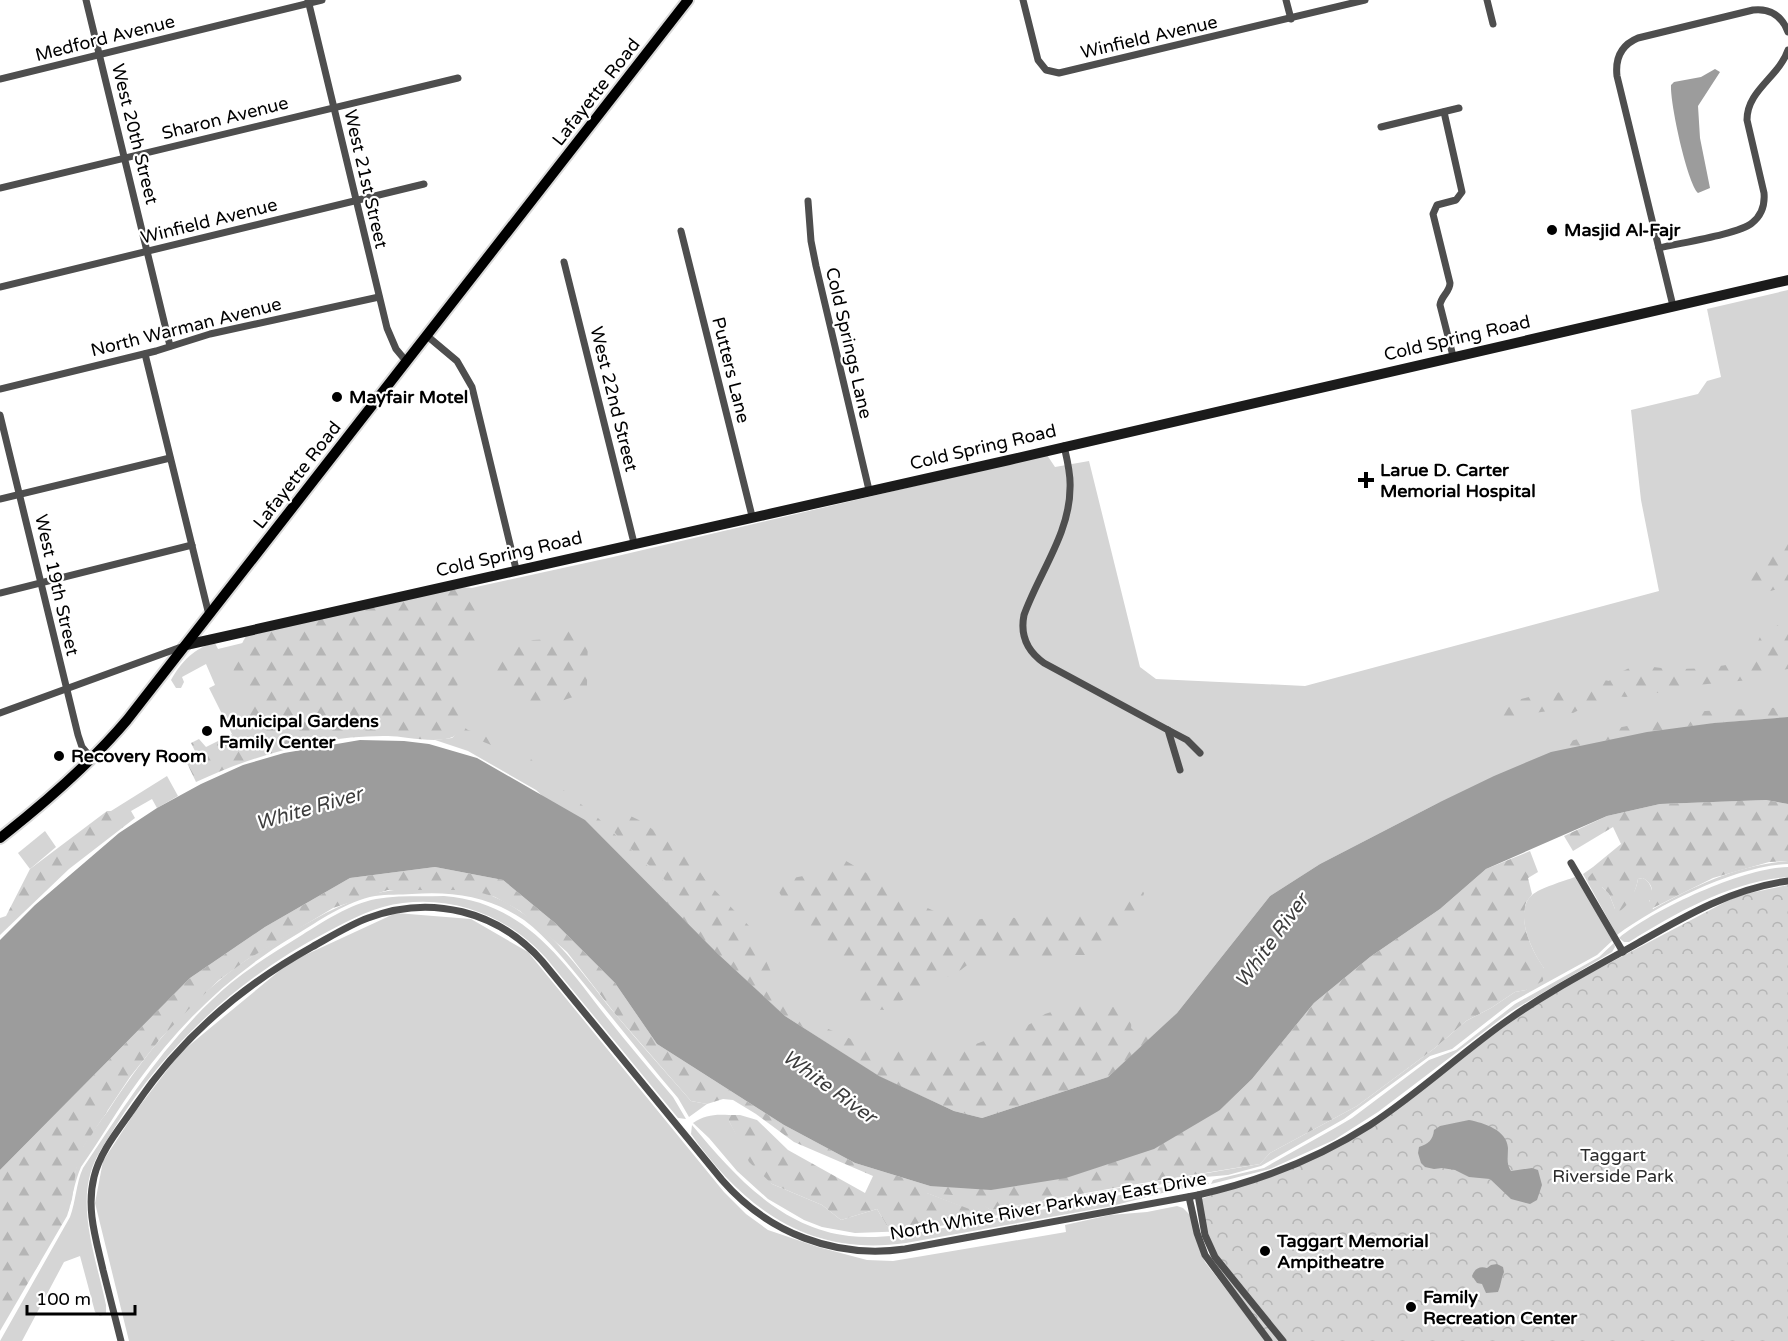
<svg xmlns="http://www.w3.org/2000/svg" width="1788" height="1341" viewBox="0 0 1788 1341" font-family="'Varela Round',sans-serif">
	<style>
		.grass { fill: #d5d5d5 }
		.forest { fill: url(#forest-firs) }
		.park { fill: url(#park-crowns) }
		.water { fill: #9c9c9c }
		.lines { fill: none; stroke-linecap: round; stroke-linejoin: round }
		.primary-casing { stroke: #dbdbdb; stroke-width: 14 }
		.street { stroke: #4e4e4e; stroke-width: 7 }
		.secondary { stroke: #1b1b1b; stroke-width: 10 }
		.primary { stroke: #000; stroke-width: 10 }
		.poi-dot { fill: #000; stroke: #fff; stroke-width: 2 }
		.labels { text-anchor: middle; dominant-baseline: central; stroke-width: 4.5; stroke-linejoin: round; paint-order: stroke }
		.street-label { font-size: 18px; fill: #000; stroke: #fff }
		.poi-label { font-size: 18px; font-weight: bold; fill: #000; stroke: #fff; text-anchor: start }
		.park-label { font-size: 18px; fill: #2c2c2c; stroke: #fff }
		.water-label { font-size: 20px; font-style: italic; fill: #3d3d3d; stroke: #fff }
	</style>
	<defs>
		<pattern id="forest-firs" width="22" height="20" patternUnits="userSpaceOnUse" patternTransform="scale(1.5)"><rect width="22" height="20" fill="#d5d5d5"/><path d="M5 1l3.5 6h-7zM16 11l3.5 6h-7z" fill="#b5b5b5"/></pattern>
		<pattern id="park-crowns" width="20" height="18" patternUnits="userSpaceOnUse" patternTransform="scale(1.5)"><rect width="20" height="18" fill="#d5d5d5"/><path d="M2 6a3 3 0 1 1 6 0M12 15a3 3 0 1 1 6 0" fill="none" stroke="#b5b5b5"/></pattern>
	</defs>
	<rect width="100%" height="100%" fill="#fff"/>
	<g class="grass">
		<path d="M 1788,290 L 1788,717 L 1714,723 L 1438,803 L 1320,864 L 1270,896 L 1177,1013 L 1141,1049 L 927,1081 L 785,1016 L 536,790 L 468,751 L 435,740 L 452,738 L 458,732 L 235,740 L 209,688 L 215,685 L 206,664 L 182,677 L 184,682 L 181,688 L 176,688 L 171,680 C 181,662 195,647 215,643 L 218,649 L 476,587 L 613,557 L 1047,455 L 1055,467 L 1089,461 L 1140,667 L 1156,679 L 1305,686 L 1659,591 L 1641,500 L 1631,410 L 1698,394 L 1707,381 L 1721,377 L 1707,309 Z"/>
		<polygon points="167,776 178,796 157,808 152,799 131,811 111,811"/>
		<polygon points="45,831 56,847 30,869 18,853"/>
		<path d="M 1788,861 L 1788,864 C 1736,866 1659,904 1617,935 L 1583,874 L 1593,867 L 1593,887 L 1602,887 L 1609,894 L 1615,909 C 1629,899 1635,896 1638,879 L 1643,878 C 1650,882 1652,888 1653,896 L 1649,901 L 1653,909 C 1696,885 1739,865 1788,861 Z"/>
		<path d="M 1788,867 L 1788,877 C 1730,882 1678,912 1629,942 L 1624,942 L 1619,938 C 1654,909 1743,868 1788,867 Z"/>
		<path d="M 1575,877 L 1613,940 L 1597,955 L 1512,1002 L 1452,1049 L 1430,1056 L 1344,1119 L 1261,1166 L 1228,1175 L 1194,1178 L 940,1226 L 909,1231 L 855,1233 L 822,1227 L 804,1220 L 768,1199 L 737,1171 L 709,1138 L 693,1123 C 705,1115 715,1114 729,1115 L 729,1121 L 736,1134 L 772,1184 L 822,1205 L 841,1220 L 877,1209 L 887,1226 L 894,1228 L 978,1213 L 924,1192 L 958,1188 L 991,1210 L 1260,1164 L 1270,1153 L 1357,1106 L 1435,1048 L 1466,1021 L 1491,1008 L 1515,992 L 1526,990 L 1544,968 C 1532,952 1513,912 1532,895 C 1540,888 1564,881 1575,877 Z"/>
		<path d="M 406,889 C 425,889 456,886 474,890 C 538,906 577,967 616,1015 C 640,1044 666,1072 691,1101 L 707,1104 L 689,1117 L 678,1098 C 647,1062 617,1023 586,986 C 567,963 548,938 524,920 C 489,896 452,891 412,894 C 400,895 387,894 375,896 C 347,901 319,921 294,936 C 232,973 181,1022 139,1080 C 118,1108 101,1139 81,1167 C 74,1183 72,1200 67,1216 C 74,1193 73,1166 84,1145 C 91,1133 100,1122 108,1111 C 139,1063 175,1016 220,980 C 242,961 267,947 292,932 C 328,911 363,891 406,889 Z"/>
		<path d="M 444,896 C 522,902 561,958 605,1015 C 627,1043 650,1070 673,1097 L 686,1119 L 678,1118 L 546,958 C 510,918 457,896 403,903 C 376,906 351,919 327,932 C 240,977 167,1044 115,1127 C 106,1142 94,1158 90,1175 C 79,1215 98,1266 106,1305 L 106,1314 L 100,1316 L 95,1312 L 80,1256 L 64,1262 L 22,1341 L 0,1341 L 70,1217 C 76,1201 76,1183 83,1168 C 127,1102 170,1034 231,983 C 253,965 278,950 302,935 C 324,921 350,904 376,899 C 398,895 422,897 444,896 Z"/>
		<polygon points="396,913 471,919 528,952 724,1192 746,1214 768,1230 818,1247 867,1260 893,1261 1066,1232 1065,1225 1110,1215 1147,1212 1177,1206 1183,1208 1191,1216 1198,1245 1205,1262 1266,1341 129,1341 95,1203 103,1161 135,1112 180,1053 290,962"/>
		<polygon points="1614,943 1615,947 1612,952 1510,1012 1378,1112 1334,1140 1270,1169 1211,1184 1213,1180 1264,1168 1335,1128 1352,1118 1429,1060 1456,1050 1515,1004 1599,957"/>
		<path d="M 692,1125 C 734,1175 780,1228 849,1236 C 875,1239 902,1235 927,1231 L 1201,1180 L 1207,1180 L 1209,1184 L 1170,1191 L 1112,1206 L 906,1243 C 810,1257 745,1210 691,1134 Z"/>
	</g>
	<g class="forest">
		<path d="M 1788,536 L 1788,586 L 1760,594 L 1752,593 C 1748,588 1743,582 1744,575 C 1748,557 1774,544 1788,536 Z"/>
		<path d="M 459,587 L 473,588 L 477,602 L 475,641 L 464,660 L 456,691 L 463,718 L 461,725 L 468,730 L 523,750 L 545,775 L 598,818 L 690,907 L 663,878 L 620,839 L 607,823 L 608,814 L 618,810 L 643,822 L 684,854 L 696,866 L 706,881 L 750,927 L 763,946 L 763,954 L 771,972 L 763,980 L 763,985 L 771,996 L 797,1015 L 871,1048 L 970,1046 L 1010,1032 L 1030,1024 L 1045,1014 L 1073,1005 L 1087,1003 L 1111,1007 L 1133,1007 L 1131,1028 L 1140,1037 L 1150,1029 L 1158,1032 L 1108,1077 L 982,1118 L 954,1111 L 878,1076 L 785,1016 L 718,954 L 575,810 L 506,751 L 459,732 C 448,747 405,736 388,736 C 323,735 254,755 196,782 L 186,761 L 197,755 L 191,743 L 199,739 L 206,747 L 232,734 L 235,740 L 249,735 L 243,690 L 233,672 L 238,651 L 246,636 Z"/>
		<path d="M 1785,620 L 1788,621 L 1788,669 L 1764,673 L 1749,680 L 1697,685 L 1679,690 L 1625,697 L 1609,695 L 1573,713 L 1556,710 L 1534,713 L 1518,723 L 1500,725 L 1498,716 L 1517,700 L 1533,696 L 1582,689 L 1599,679 L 1609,681 C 1638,656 1648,670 1679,669 C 1703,669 1726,666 1749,660 L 1760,637 Z"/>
		<polygon points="583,626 588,632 587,686 573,697 538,709 502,688 492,686 489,677 493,662 506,650 516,648 533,640 553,639 571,628"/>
		<polygon points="1788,707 1788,717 1714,723 1647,732 1551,752 1545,748 1622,727 1705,711"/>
		<path d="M 1766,800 L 1788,804 L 1788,861 L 1769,862 L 1713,878 L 1651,909 L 1648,906 C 1651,894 1657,887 1643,878 L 1638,879 C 1636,891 1630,904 1620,911 L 1615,909 L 1609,894 L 1602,887 L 1593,887 L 1589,884 L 1588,878 L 1593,872 L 1593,867 L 1621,844 L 1613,827 L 1573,851 L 1564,836 L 1607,816 L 1660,804 Z"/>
		<polygon points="107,811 131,811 135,818 69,869 0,935 0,918 6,916 30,869"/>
		<path d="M 1530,851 L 1538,872 L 1528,878 L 1532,894 C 1530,898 1525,902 1525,907 C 1521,928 1532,951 1544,968 L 1543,981 L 1526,990 L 1515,992 L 1491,1008 L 1466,1021 L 1435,1048 L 1357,1106 L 1270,1153 L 1260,1164 L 1131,1185 L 991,1210 L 965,1196 L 927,1193 L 980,1213 L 894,1228 L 887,1226 L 877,1209 L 841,1220 L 822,1205 L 772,1184 L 749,1162 L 729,1121 L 729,1115 L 740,1115 L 757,1120 L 788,1150 L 865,1193 L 873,1176 L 794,1142 L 756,1114 L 733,1100 L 723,1099 L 707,1104 L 691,1101 L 616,1015 L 567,952 L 520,911 L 495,897 L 472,890 L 388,890 L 333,908 L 248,959 L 219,980 L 189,1009 L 161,1038 L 130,1077 L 84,1146 L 76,1170 L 72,1199 L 67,1216 L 0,1331 L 0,1170 L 190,978 L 265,927 L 350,878 L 435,867 L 503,880 L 555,923 L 615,983 L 657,1044 L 784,1125 L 855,1163 L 930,1186 L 1220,1110 L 1252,1079 L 1314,1003 L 1370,957 L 1440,909 L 1486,869 Z"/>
		<path d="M 841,858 L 921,905 L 934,911 L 976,920 L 997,916 L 1016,918 L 1073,911 L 1101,912 L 1116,909 L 1133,892 L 1140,888 L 1144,893 L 1140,908 C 1133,912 1124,916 1122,924 C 1120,933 1124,926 1121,934 C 1117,942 1108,951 1100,955 L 1065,955 L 1044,962 L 993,957 L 975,959 L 953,976 L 941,978 L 885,1010 L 870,1009 L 861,1004 L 847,1003 L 846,994 L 861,984 C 855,974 852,977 848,971 C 843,966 837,951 838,944 L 820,938 L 801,915 L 791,913 L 779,892 C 781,887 783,883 787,880 C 794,877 807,876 815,873 C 824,869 832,862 841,858 Z"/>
	</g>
	<polygon class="park" points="1788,885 1788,1341 1265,1341 1210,1256 1199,1200 1324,1151 1388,1113 1543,998 1729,900 1745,894"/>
	<g class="water">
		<path d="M 1715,69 L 1720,72 L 1698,106 L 1700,138 L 1710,188 L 1698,193 C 1687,182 1670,103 1671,85 L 1674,82 L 1701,77 Z"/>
		<polygon points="1788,717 1788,804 1766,800 1660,804 1607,816 1486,869 1440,909 1370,957 1314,1003 1252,1079 1220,1110 1154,1149 1066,1178 991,1190 930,1186 855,1163 784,1125 657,1044 615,983 555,923 503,880 435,867 350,878 265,927 190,978 0,1170 0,940 35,905 119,833 157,808 201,784 243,765 284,753 360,740 404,741 429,744 477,758 585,820 718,954 785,1016 879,1076 954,1111 982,1118 1108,1077 1177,1013 1270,896 1320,864 1438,803 1494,776 1551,752 1647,732 1714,723"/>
		<path d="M 1469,1120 C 1484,1123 1507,1130 1508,1148 C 1508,1157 1506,1164 1511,1171 L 1532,1168 L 1538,1170 L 1542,1185 L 1537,1200 L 1530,1204 L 1511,1199 L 1490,1179 L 1469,1177 L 1455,1170 L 1442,1168 L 1434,1169 L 1425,1167 L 1421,1163 L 1418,1153 L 1419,1147 C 1428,1144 1433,1140 1434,1130 L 1440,1126 Z"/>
		<path d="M 1497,1264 L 1503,1267 L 1504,1272 C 1501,1279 1501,1285 1498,1292 L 1486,1293 L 1482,1284 L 1477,1283 L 1472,1276 C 1475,1268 1480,1266 1487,1268 L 1491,1265 Z"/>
	</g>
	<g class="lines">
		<g class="primary-casing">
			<path id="primary" d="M 0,838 C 46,802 89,765 127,720 L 688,0"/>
		</g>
		<g class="street">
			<polyline points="86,0 170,346"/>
			<polyline points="308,0 387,328 396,349 406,361"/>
			<polyline points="1023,0 1038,60 1046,70 1059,73 1365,0"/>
			<polyline points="1286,0 1291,19"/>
			<polyline points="1487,0 1493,24"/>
			<polyline points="0,79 322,0"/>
			<path d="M 1444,112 L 1462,192 L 1456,200 L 1437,205 L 1433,214 L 1450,283 C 1450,292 1441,296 1440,305 L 1453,356"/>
			<polyline points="1381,127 1459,108"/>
			<polyline points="0,188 458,78"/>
			<polyline points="808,201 811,241 816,266 869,490"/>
			<polyline points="681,231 752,516"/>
			<path d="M 1659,248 C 1679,243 1739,234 1752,223 C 1761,216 1765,205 1764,193 L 1747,120 C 1747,90 1779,77 1788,50"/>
			<polyline points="564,262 634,543"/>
			<polyline points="0,287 424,184"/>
			<path d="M 1673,306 L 1617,76 C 1615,58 1621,45 1638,38 L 1753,10 C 1770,8 1782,16 1788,32"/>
			<polyline points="426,335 457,361 472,387 516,569"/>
			<polyline points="145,354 209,615"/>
			<polyline points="0,389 156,351 210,334 379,297"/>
			<polyline points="0,415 78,735 82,747 92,759"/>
			<path d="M 1064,446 C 1067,459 1071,474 1070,488 C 1070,533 1039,573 1024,615 C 1020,635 1027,651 1044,663 L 1168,730 L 1180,770"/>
			<polyline points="0,499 170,458"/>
			<polyline points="0,593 192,545"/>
			<polyline points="0,713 184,646"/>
			<polyline points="1168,730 1187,740 1200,753"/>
			<polyline points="1571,863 1623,952"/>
			<polyline points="1198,1195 1205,1235 1215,1257 1283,1341"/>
			<polyline points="1189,1197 1197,1233 1205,1255 1269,1341"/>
			<path d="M 121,1341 C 115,1317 109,1294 103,1270 C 96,1239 86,1209 94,1177 C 100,1151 120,1128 135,1106 C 181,1038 240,987 312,947 C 330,937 349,925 368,918 C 431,894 498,911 542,961 L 722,1180 C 768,1233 835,1259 905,1249 L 1198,1195 C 1260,1181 1317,1159 1370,1125 C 1419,1093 1461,1053 1508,1020 C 1549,991 1594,968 1638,943 C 1685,916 1733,888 1788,881"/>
		</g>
		<polyline class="secondary" points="186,645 1009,460 1788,280"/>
		<use href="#primary" class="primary"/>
	</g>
	<g class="poi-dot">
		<circle cx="1552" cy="230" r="6"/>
		<circle cx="337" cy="397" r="6"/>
		<path d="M1363 471h6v6h6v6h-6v6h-6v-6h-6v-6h6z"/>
		<circle cx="207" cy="731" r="6"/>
		<circle cx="59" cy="756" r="6"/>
		<circle cx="1265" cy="1251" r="6"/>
		<circle cx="1411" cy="1307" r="6"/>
	</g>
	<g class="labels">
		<g class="street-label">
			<text transform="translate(1149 37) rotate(-13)">Winfield Avenue</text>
			<text transform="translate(105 38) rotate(-14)">Medford Avenue</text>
			<text transform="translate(596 92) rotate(-52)">Lafayette Road</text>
			<text transform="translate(225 118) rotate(-14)">Sharon Avenue</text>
			<text transform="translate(135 134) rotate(76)">West 20th Street</text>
			<text transform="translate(366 179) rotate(77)">West 21st Street</text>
			<text transform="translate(209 221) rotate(-14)">Winfield Avenue</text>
			<text transform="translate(186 327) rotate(-14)">North Warman Avenue</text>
			<text transform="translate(1457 338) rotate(-13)">Cold Spring Road</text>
			<text transform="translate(849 343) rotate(77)">Cold Springs Lane</text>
			<text transform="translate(731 370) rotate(76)">Putters Lane</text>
			<text transform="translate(614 399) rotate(76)">West 22nd Street</text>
			<text transform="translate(983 447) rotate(-13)">Cold Spring Road</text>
			<text transform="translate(297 475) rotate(-52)">Lafayette Road</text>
			<text transform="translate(509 554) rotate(-13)">Cold Spring Road</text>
			<text transform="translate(57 585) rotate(77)">West 19th Street</text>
			<text transform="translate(1048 1206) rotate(-10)">North White River Parkway East Drive</text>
		</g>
		<g class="poi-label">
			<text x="1564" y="230">Masjid Al-Fajr</text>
			<text x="349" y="397">Mayfair Motel</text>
			<text x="1380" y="470">Larue D. Carter<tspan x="1380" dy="21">Memorial Hospital</tspan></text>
			<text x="219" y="721">Municipal Gardens<tspan x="219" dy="21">Family Center</tspan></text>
			<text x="71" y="756">Recovery Room</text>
			<text x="1277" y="1241">Taggart Memorial<tspan x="1277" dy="21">Ampitheatre</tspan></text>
			<text x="1423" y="1297">Family<tspan x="1423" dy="21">Recreation Center</tspan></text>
		</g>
		<g class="park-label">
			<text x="1613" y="1155">Taggart<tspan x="1613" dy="21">Riverside Park</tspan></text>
		</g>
		<g class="water-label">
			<text transform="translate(309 809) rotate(-16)">White River</text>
			<text transform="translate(1272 941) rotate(-54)">White River</text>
			<text transform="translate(829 1087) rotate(36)">White River</text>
		</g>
	</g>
	<path d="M27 1305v9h108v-9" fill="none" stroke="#000000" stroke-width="3"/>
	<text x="36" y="1305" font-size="18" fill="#000000" stroke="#ffffff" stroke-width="4.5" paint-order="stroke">100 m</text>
</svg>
